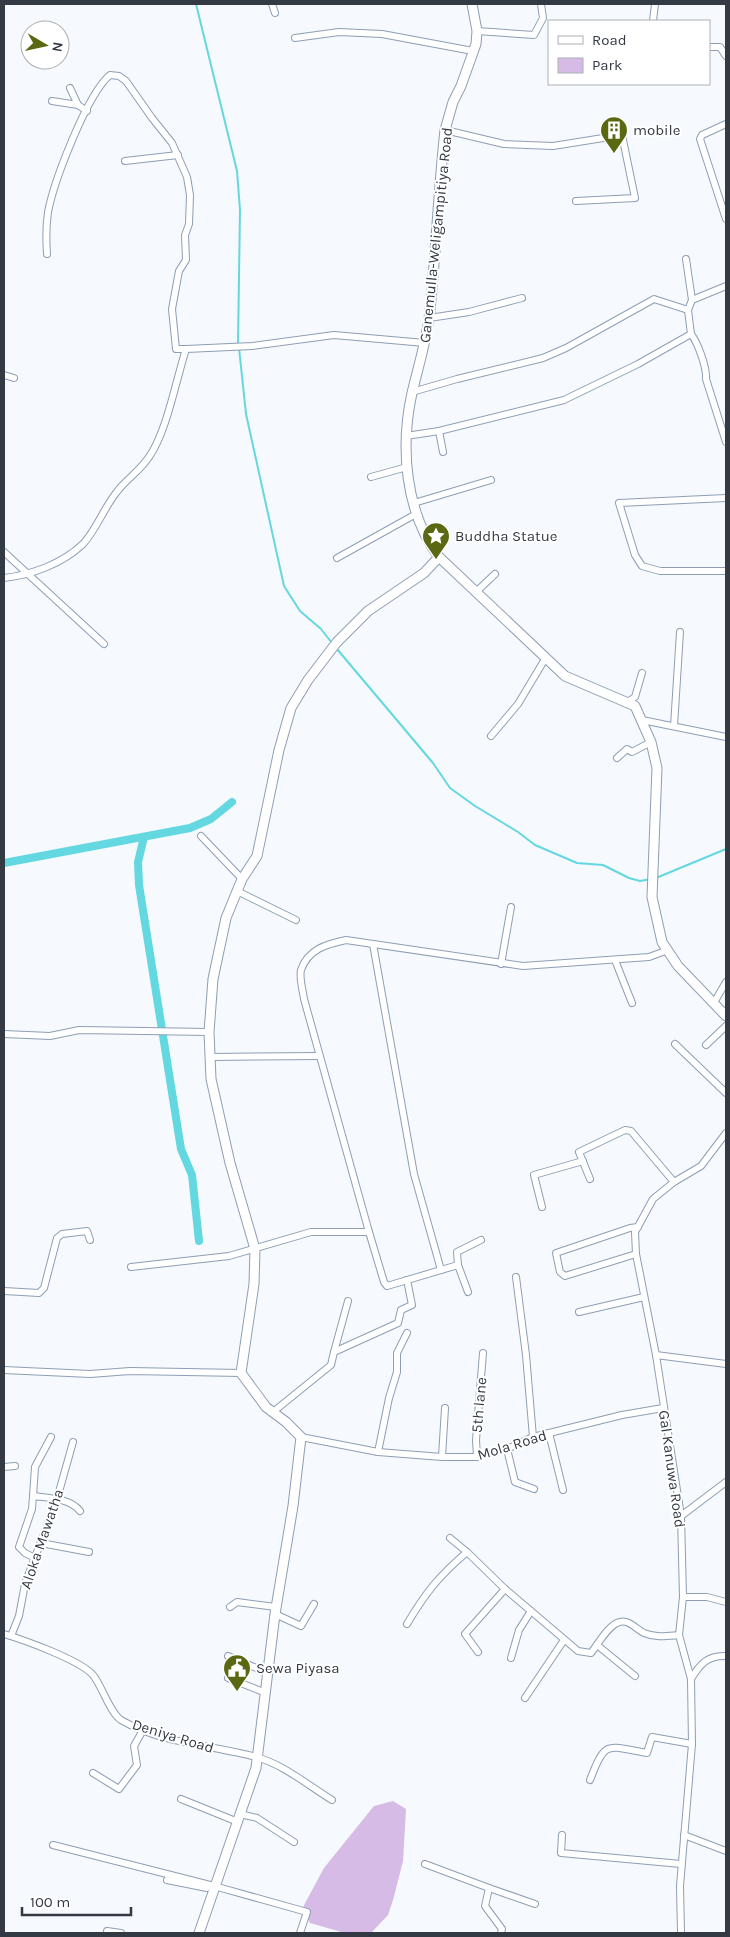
<svg xmlns="http://www.w3.org/2000/svg" width="730" height="1937" viewBox="0 0 730 1937" font-family="Karla,sans-serif">
	<style>
		.green { fill: #d5bbe5 }
		.lines { fill: none; stroke-linecap: round; stroke-linejoin: round }
		.stream { stroke: #63d8e1; stroke-width: 2 }
		.canal { stroke: #63d8e1; stroke-width: 8 }
		.minor-casing { stroke: #8e9eb5; stroke-width: 8 }
		.tertiary-casing { stroke: #8e9eb5; stroke-width: 11 }
		.minor { stroke: #fff; stroke-width: 6 }
		.tertiary { stroke: #fff; stroke-width: 9 }
		.labels { text-anchor: middle; dominant-baseline: central; stroke-width: 4; stroke-linejoin: round; paint-order: stroke }
		.poi-label { font-size: 15px; fill: #333a44; stroke: #fff; text-anchor: start }
		.street-label { font-size: 15px; fill: #333a44; stroke: #fff }
	</style>
	<rect width="100%" height="100%" fill="#f6f9fe"/>
	<polygon class="green" points="393,1801 406,1809 403,1861 393,1900 388,1915 371,1933 345,1933 310,1923 302,1909 324,1868 374,1806"/>
	<g class="lines">
		<g class="stream">
			<polyline points="196,4 237,171 240,210 238,344"/>
			<polyline points="239,348 246,414 284,586 300,611 321,629 332,643"/>
			<polyline points="337,649 433,763 450,788 475,806 518,832 535,845 577,863 603,865 629,878 640,881 651,879"/>
			<polyline points="656,878 726,849"/>
		</g>
		<g class="canal">
			<polyline points="144,837 138,862 139,885 181,1149 192,1175 199,1241"/>
			<polyline points="4,863 190,828 211,819 232,802"/>
		</g>
		<g class="minor-casing">
			<g id="minor">
				<polyline points="272,4 275,13"/>
				<polyline points="653,21 655,4"/>
				<polyline points="477,31 534,35 543,18 541,4"/>
				<polyline points="295,38 339,32 382,34 473,51"/>
				<polyline points="709,47 720,47 726,56"/>
				<polyline points="70,88 78,105"/>
				<polyline points="52,101 78,105 87,111"/>
				<polyline points="726,124 702,135 700,139 726,219"/>
				<polyline points="445,130 504,144 553,146 622,135 635,198 576,201"/>
				<polyline points="125,161 178,155"/>
				<path d="M 47,254 C 46,240 46,226 48,212 C 54,181 87,94 110,75 L 119,76 L 126,81 L 152,118 L 172,143 L 187,177 L 190,195 L 189,224 L 185,235 L 186,260 L 179,271 L 172,309 L 176,349 L 186,349"/>
				<polyline points="686,259 692,300"/>
				<polyline points="429,318 469,312 522,298"/>
				<path d="M 691,334 C 698,343 707,368 706,379 L 726,442"/>
				<polyline points="4,375 14,378"/>
				<polyline points="412,392 457,379 543,358 566,348 654,299 688,310 692,300 726,286"/>
				<polyline points="439,431 443,452"/>
				<polyline points="406,436 439,431 564,400 638,364 691,334 688,310"/>
				<polyline points="371,477 407,467"/>
				<polyline points="726,498 619,503 635,555 642,566 660,571 726,571"/>
				<polyline points="414,503 491,480"/>
				<polyline points="4,552 104,644"/>
				<polyline points="337,558 416,514"/>
				<path d="M 4,578 C 31,575 62,564 83,544 C 96,530 104,508 116,493 C 125,480 139,472 149,457 C 167,431 176,380 186,349 L 252,346 L 334,335 L 425,343"/>
				<polyline points="476,592 495,574"/>
				<polyline points="629,701 635,697 642,673"/>
				<polyline points="642,720 726,737"/>
				<polyline points="674,726 680,632"/>
				<polyline points="491,736 518,704 545,659"/>
				<polyline points="617,758 627,749 632,752 651,742"/>
				<polyline points="201,836 242,879"/>
				<polyline points="237,891 296,920"/>
				<polyline points="373,944 414,1174 441,1270"/>
				<polyline points="615,960 632,1003"/>
				<polyline points="501,964 511,907"/>
				<polyline points="715,1001 726,982"/>
				<polyline points="4,1034 50,1036 79,1030 209,1032"/>
				<polyline points="675,1044 726,1093"/>
				<polyline points="706,1045 726,1026"/>
				<polyline points="210,1057 319,1056"/>
				<polyline points="590,1179 579,1152 625,1130 631,1131 674,1182"/>
				<polyline points="542,1207 534,1175 583,1161"/>
				<polyline points="369,1232 384,1282 387,1286 458,1265 457,1252 481,1240"/>
				<polyline points="636,1254 565,1276 560,1272 556,1253 630,1228 638,1227"/>
				<polyline points="458,1265 468,1292"/>
				<path d="M 131,1267 L 229,1256 L 311,1232 L 369,1232 L 304,999 C 303,991 299,978 301,970 C 308,949 327,944 346,940 L 523,966 L 649,957 L 668,950"/>
				<polyline points="516,1277 526,1355 533,1437"/>
				<polyline points="4,1291 39,1293 44,1288 57,1238 62,1234 87,1231 90,1240"/>
				<polyline points="579,1312 644,1297"/>
				<polyline points="334,1352 348,1301"/>
				<polyline points="656,1355 726,1364"/>
				<polyline points="4,1370 90,1374 130,1371 241,1373"/>
				<polyline points="273,1412 331,1365 334,1352 398,1323 401,1310 412,1305 407,1280"/>
				<polyline points="549,1433 563,1490"/>
				<polyline points="301,1437 378,1452 442,1457 477,1457 507,1449 533,1437 622,1415 663,1408"/>
				<polyline points="507,1449 515,1482 534,1489"/>
				<polyline points="378,1452 389,1398 397,1372 397,1353 407,1333"/>
				<polyline points="442,1457 445,1408"/>
				<polyline points="477,1457 476,1440 483,1353"/>
				<polyline points="4,1467 15,1466"/>
				<polyline points="33,1496 35,1467 51,1437"/>
				<polyline points="681,1516 726,1482"/>
				<polyline points="450,1538 467,1552"/>
				<polyline points="41,1543 89,1552"/>
				<path d="M 35,1558 L 25,1553 L 19,1547 L 32,1509 L 33,1496 C 48,1498 70,1498 80,1511"/>
				<polyline points="683,1597 707,1597 726,1602"/>
				<polyline points="230,1607 237,1602 276,1607"/>
				<polyline points="275,1614 301,1626 314,1604"/>
				<path d="M 407,1624 C 426,1592 439,1576 467,1552 L 505,1589 L 578,1651 L 591,1653 C 598,1644 609,1624 620,1622 C 629,1619 637,1630 644,1633 C 656,1638 667,1636 679,1635"/>
				<path d="M 4,1634 C 24,1640 80,1660 93,1675 C 102,1686 110,1713 121,1720 C 162,1744 212,1745 256,1757 C 283,1764 309,1786 332,1800"/>
				<polyline points="11,1636 19,1616 25,1584 57,1499 73,1442"/>
				<polyline points="597,1645 635,1676"/>
				<polyline points="478,1652 465,1634 505,1589"/>
				<polyline points="228,1656 268,1673"/>
				<polyline points="511,1658 519,1630 531,1611"/>
				<polyline points="228,1678 266,1693"/>
				<path d="M 691,1679 C 700,1664 708,1655 726,1656"/>
				<polyline points="525,1698 564,1640"/>
				<polyline points="93,1773 119,1789 137,1765 134,1746 143,1730"/>
				<path d="M 590,1780 C 606,1739 606,1746 647,1753 L 652,1737 L 692,1744"/>
				<polyline points="181,1799 238,1822"/>
				<polyline points="240,1814 257,1818 294,1842"/>
				<polyline points="562,1835 561,1853 681,1864"/>
				<polyline points="684,1835 726,1851"/>
				<polyline points="53,1845 214,1886 307,1912 300,1933"/>
				<polyline points="425,1864 489,1888 485,1906 502,1929 501,1933"/>
				<polyline points="167,1880 207,1888"/>
				<polyline points="489,1888 535,1904"/>
				<polyline points="107,1931 121,1933"/>
				<polyline points="681,1933 680,1886 692,1744 691,1679 679,1635 683,1597 681,1516 656,1355 636,1254 635,1232 653,1199 674,1182 701,1166 726,1133"/>
			</g>
		</g>
		<g class="tertiary-casing">
			<g id="tertiary">
				<polyline points="439,557 565,676 635,706 651,742 657,768 652,897 662,942 678,966 726,1016"/>
				<path d="M 199,1933 L 256,1768 L 275,1614 L 293,1506 L 301,1437 L 286,1422 L 266,1407 L 241,1373 L 254,1284 L 255,1249 L 230,1163 L 211,1079 L 209,1032 L 213,979 L 226,918 L 242,879 L 257,856 L 279,750 L 291,708 L 308,680 L 337,642 L 368,611 L 424,573 L 439,557 C 405,512 400,447 412,393 C 418,368 425,345 429,319 C 436,256 438,193 445,130 L 453,102 L 461,86 L 476,44 L 477,31 L 472,4"/>
			</g>
		</g>
		<use href="#minor" class="minor"/>
		<use href="#tertiary" class="tertiary"/>
	</g>
	<defs>
		<g id="building-pin" transform="scale(1.4375)"><path d="M0 17L-7.5 6A9.5 9.5 0 1 1 7.5 6Z" fill="#596811" stroke="#fff"/><path d="M-4-6H4V6H1V3H-1V6H-4ZM-2.5-4.3h1.7v1.8h-1.7ZM.8-4.3h1.7v1.8H.8ZM-2.5-1h1.7V.8h-1.7ZM.8-1h1.7V.8H.8Z" fill="#fff"/></g>
		<g id="sight-pin" transform="scale(1.4375)"><path d="M0 17L-7.5 6A9.5 9.5 0 1 1 7.5 6Z" fill="#596811" stroke="#fff"/><path d="M0-6L1.8-2.2L6-1.7L2.9 1.2L3.7 5.4L0 3.3L-3.7 5.4L-2.9 1.2L-6-1.7L-1.8-2.2Z" fill="#fff"/></g>
		<g id="civic-pin" transform="scale(1.4375)"><path d="M0 17L-7.5 6A9.5 9.5 0 1 1 7.5 6Z" fill="#596811" stroke="#fff"/><path d="M-.6-6.5H3V-4.5H.6V-3L4-1V1h2V6H-6V1h2V-1L-.6-3ZM-1.2 2.5V6h2.4V2.5Z" fill="#fff"/></g>
	</defs>
	<g fill-rule="evenodd">
		<use href="#building-pin" x="614" y="130"/>
		<use href="#sight-pin" x="436" y="536"/>
		<use href="#civic-pin" x="237" y="1668"/>
	</g>
	<g class="labels">
		<g class="poi-label">
			<text x="633" y="130">mobile</text>
			<text x="455" y="536">Buddha Statue</text>
			<text x="256" y="1668">Sewa Piyasa</text>
		</g>
		<g class="street-label">
			<text transform="translate(436 235) rotate(-84)">Ganemulla-Weligampitiya Road</text>
			<text transform="translate(479 1405) rotate(-85)">5th lane</text>
			<text transform="translate(512 1445) rotate(-17)">Mola Road</text>
			<text transform="translate(672 1469) rotate(82)">Gal Kanuwa Road</text>
			<text transform="translate(42 1539) rotate(-71)">Aloka Mawatha</text>
			<text transform="translate(173 1736) rotate(17)">Deniya Road</text>
		</g>
	</g>
	<rect width="730" height="1937" fill="none" stroke="#333a44" stroke-width="10"/>
	<rect x="548" y="20" width="162" height="65" fill="#ffffff" stroke="#adb0b4"/>
	<rect x="558" y="36" width="25" height="8" fill="#ffffff" stroke="#adb0b4"/>
	<text x="592" y="45" font-size="15" fill="#333a44">Road</text>
	<rect x="558" y="58" width="25" height="15" fill="#d5bbe5" stroke="#adb0b4"/>
	<text x="592" y="70" font-size="15" fill="#333a44">Park</text>
	<g transform="translate(45 45) rotate(99)"><circle r="24" fill="#ffffff" stroke="#adb0b4"/>
	<path d="M0-4L9 19L0 12L-9 19Z" fill="#596811"/>
	<text y="-8" font-size="14" font-weight="bold" text-anchor="middle" fill="#333a44">N</text>
	</g>
	<path d="M22 1907v8h109v-8" fill="none" stroke="#333a44" stroke-width="2.5"/>
	<text x="30" y="1907" font-size="15" fill="#333a44" stroke="#ffffff" stroke-width="4" paint-order="stroke">100 m</text>
</svg>
